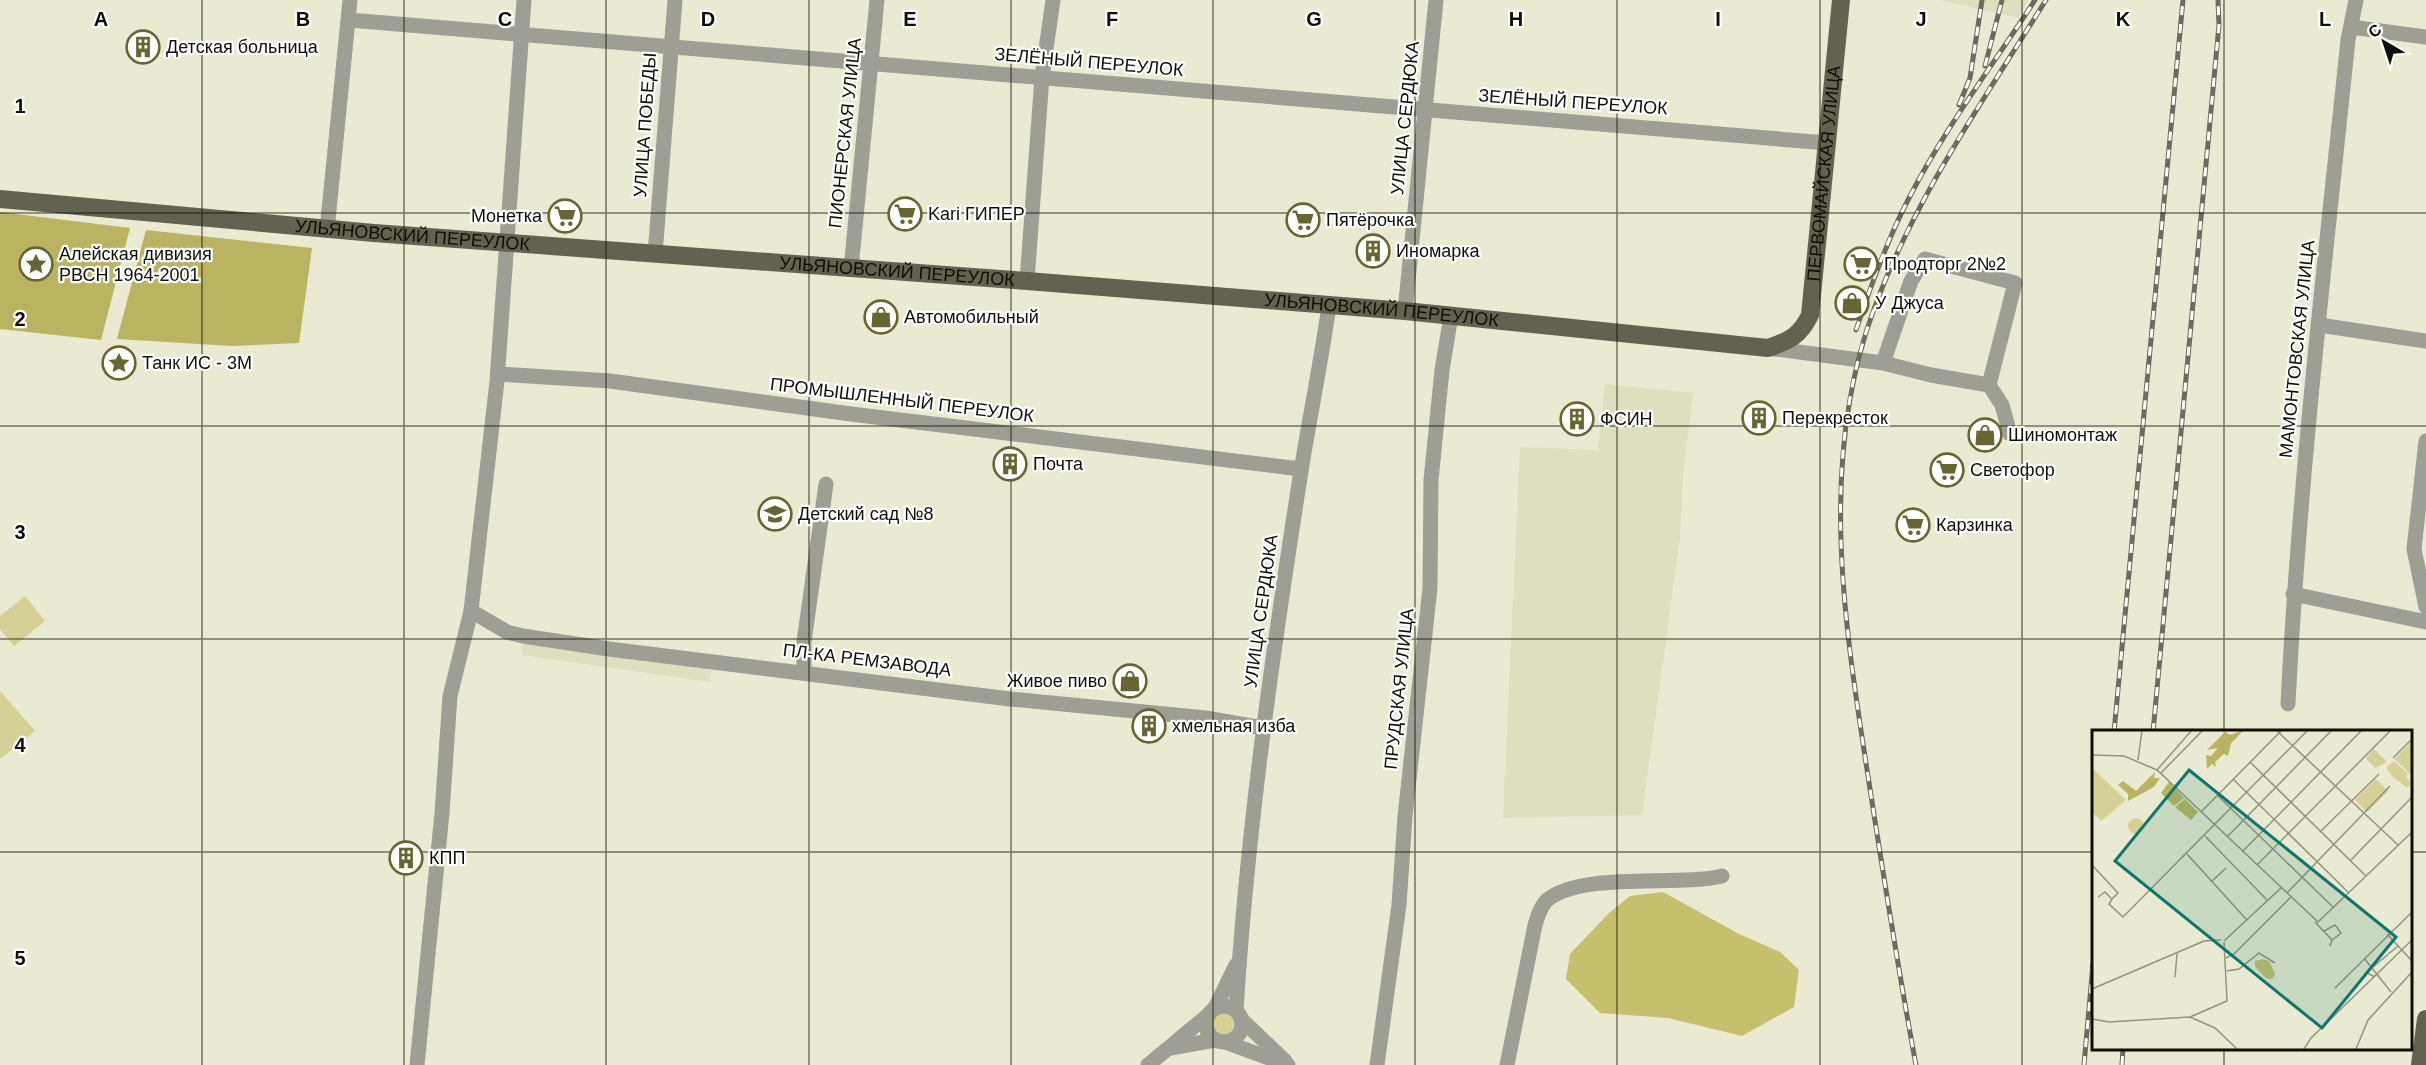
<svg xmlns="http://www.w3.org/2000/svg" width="2426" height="1065" viewBox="0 0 2426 1065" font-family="Arial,sans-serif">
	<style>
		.built { fill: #dfdebe }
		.green { fill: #d4d096 }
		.forest { fill: #bab462 }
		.water { fill: #c5bf6e }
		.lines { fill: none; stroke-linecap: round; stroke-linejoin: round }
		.minor { stroke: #9f9e94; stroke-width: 15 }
		.major { stroke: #636251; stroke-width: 18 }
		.rail-casing { stroke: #6c6b5c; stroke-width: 5 }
		.rail { stroke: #fff; stroke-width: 3; stroke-dasharray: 9; stroke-linecap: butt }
		.grid { fill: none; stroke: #100f07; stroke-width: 1.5; stroke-opacity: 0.55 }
		.labels { text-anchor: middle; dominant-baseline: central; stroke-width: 4.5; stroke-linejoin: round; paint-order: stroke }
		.poi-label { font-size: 18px; fill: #100f07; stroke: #fff; text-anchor: start }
		.street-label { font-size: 18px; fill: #100f07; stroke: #fff }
		.inset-road { fill: none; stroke: #939280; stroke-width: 1.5 }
		.view { fill: #0f766e; fill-opacity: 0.15; stroke: #0f766e; stroke-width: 3 }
		.inset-edge { fill: none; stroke: #100f07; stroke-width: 3 }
		.grid-label { font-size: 20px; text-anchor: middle; font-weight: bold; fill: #100f07; stroke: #fff; stroke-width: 4.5; stroke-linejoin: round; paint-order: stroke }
	</style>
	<rect width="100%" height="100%" fill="#eae9d1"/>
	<g class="built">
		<polygon points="1941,0 2028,0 2019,18"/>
		<polygon points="1605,384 1693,393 1683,475 1680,537 1642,815 1503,818 1520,447 1598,450"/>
		<polygon points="523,642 712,668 710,682 522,655"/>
	</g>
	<g class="green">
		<polygon points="25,596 45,621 14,646 0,629 0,616"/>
		<polygon points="0,691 35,731 0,759"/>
		<circle cx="1223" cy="1024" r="11"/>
	</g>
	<g class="forest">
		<polygon points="0,212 130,228 101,340 0,329"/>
		<polygon points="146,230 312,248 299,343 232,346 117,339"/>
	</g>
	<polygon class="water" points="1663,892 1739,934 1780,952 1799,970 1794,1007 1742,1036 1668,1018 1600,1013 1566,979 1570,954 1608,914 1630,896"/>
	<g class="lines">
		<g class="minor">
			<polyline points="349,20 1827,143"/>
			<polyline points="2351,27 2426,37"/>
			<polyline points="327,230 350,0"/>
			<polyline points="655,254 675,0"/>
			<polyline points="851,269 877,0"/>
			<polyline points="1027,281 1042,77 1053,0"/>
			<polyline points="1405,311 1436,0"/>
			<polyline points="2319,325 2426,341"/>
			<polyline points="1768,348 1883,363 1931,375 1989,385 2002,405 2010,434"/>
			<polyline points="1883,363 1911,281 1925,259 2015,283 1989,385"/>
			<polyline points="498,374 610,381 851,414 1301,469"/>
			<polyline points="2426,441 2414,549 2426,607"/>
			<polyline points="2293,594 2426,622"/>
			<polyline points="471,611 507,632 523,636 609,649 1010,699 1206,718 1263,728"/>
			<polyline points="804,671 804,642 826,484"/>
			<path d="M 2288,704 C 2299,482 2325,261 2348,40 L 2356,0"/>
			<circle cx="1224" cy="1024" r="18"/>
			<polyline points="1215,1008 1236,965"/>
			<path d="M 1236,1011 C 1247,830 1273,650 1301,471 C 1310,416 1321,361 1329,306"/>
			<polyline points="1241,1019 1285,1061"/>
			<polyline points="1225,1042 1288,1065"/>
			<polyline points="1171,1048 1215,1040"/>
			<polyline points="417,1065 442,813 450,696 471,611 497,381 524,0"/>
			<polyline points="1148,1065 1207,1016"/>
			<polyline points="1377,1065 1399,905 1405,816 1430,588 1431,480 1442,370 1451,316"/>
			<path d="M 1507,1065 L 1535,925 C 1538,916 1540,907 1547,900 C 1583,871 1678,887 1722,876"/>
		</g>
		<g class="major">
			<path id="s1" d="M 0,199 L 374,233 L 1027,281 L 1405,311 L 1768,348 C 1789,341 1800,336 1810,315 L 1841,0"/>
			<polyline points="2420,1065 2426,1019"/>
		</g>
		<g class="rail-casing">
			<g id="rail">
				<polyline points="1985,66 2002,0"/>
				<polyline points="1959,105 1970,78 1982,0"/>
				<path d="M 1856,330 C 1871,285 1887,240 1909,198 C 1945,128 1993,65 2035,0"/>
				<polyline points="2114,732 2183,0"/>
				<polyline points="2153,732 2219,25 2218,0"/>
				<path d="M 1916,1065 C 1898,969 1883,873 1868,776 C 1844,621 1818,460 1874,309 C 1915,197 1983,101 2046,0"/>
				<polyline points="2084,1065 2093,964"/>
				<polyline points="2122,1065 2123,1048"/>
			</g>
		</g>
		<use href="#rail" class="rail"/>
	</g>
	<path class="grid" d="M 202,0 L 202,1065M 404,0 L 404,1065M 606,0 L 606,1065M 809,0 L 809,1065M 1011,0 L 1011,1065M 1213,0 L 1213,1065M 1415,0 L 1415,1065M 1617,0 L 1617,1065M 1820,0 L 1820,1065M 2022,0 L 2022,1065M 2224,0 L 2224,732M 0,213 L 2426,213M 0,426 L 2426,426M 0,639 L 2426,639M 0,852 L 2093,852M 2410,852 L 2426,852M 2224,1048 L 2224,1065"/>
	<defs>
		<g id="building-ring" transform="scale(1.725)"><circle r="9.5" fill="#fff" stroke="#696532" stroke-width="1.5"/><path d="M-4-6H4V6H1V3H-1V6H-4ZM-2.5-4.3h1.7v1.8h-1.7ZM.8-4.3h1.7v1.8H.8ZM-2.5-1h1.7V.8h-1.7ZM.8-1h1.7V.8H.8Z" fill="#696532"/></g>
		<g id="supermarket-ring" transform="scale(1.725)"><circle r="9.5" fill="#fff" stroke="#696532" stroke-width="1.5"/><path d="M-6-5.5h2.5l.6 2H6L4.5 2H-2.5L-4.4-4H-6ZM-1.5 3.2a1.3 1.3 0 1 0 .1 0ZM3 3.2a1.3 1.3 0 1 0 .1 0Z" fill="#696532"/></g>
		<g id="sight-ring" transform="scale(1.725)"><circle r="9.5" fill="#fff" stroke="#696532" stroke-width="1.5"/><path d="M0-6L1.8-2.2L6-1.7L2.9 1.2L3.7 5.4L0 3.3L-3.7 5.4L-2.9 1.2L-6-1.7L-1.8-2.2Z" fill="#696532"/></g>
		<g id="shop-ring" transform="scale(1.725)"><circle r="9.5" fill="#fff" stroke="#696532" stroke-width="1.5"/><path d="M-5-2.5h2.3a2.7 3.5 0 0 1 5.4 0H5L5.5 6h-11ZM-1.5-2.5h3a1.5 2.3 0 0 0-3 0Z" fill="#696532"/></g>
		<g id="school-ring" transform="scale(1.725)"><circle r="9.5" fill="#fff" stroke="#696532" stroke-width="1.5"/><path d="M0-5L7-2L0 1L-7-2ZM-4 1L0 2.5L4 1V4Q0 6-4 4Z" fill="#696532"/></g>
	</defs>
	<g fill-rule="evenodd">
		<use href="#building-ring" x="143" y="47"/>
		<use href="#supermarket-ring" x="905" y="214"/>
		<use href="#supermarket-ring" x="565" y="216"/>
		<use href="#supermarket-ring" x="1303" y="220"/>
		<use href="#building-ring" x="1373" y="251"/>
		<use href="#sight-ring" x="36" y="264"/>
		<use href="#supermarket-ring" x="1861" y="264"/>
		<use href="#shop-ring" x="1852" y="303"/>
		<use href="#shop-ring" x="881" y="317"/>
		<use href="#sight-ring" x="119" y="363"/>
		<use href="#building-ring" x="1759" y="418"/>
		<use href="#building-ring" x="1577" y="419"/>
		<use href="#shop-ring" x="1985" y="435"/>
		<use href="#building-ring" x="1010" y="464"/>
		<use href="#supermarket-ring" x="1947" y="470"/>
		<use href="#school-ring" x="775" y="514"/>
		<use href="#supermarket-ring" x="1913" y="525"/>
		<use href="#shop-ring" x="1130" y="681"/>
		<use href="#building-ring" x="1149" y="726"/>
		<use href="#building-ring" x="406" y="858"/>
	</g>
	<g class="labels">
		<g class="poi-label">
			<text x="166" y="47">Детская больница</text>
			<text x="928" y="214">Kari ГИПЕР</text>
			<text x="542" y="216" text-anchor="end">Монетка</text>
			<text x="1326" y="220">Пятёрочка</text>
			<text x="1396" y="251">Иномарка</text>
			<text x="59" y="254">Алейская дивизия<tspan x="59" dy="21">РВСН 1964-2001</tspan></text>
			<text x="1884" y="264">Продторг 2№2</text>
			<text x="1875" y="303">У Джуса</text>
			<text x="904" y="317">Автомобильный</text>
			<text x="142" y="363">Танк ИС - 3М</text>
			<text x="1782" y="418">Перекресток</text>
			<text x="1600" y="419">ФСИН</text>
			<text x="2008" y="435">Шиномонтаж</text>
			<text x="1033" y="464">Почта</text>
			<text x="1970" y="470">Светофор</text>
			<text x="798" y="514">Детский сад №8</text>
			<text x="1936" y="525">Карзинка</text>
			<text x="1107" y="681" text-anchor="end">Живое пиво</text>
			<text x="1172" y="726">хмельная изба</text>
			<text x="429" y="858">КПП</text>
		</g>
		<g class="street-label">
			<text transform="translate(1089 62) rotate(5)">ЗЕЛЁНЫЙ ПЕРЕУЛОК</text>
			<text transform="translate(1573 102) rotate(4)">ЗЕЛЁНЫЙ ПЕРЕУЛОК</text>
			<text transform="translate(1405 118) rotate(-84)">УЛИЦА СЕРДЮКА</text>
			<text transform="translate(645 125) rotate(-86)">УЛИЦА ПОБЕДЫ</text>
			<text transform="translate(845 133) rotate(-84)">ПИОНЕРСКАЯ УЛИЦА</text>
			<text stroke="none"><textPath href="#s1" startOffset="1972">ПЕРВОМАЙСКАЯ УЛИЦА</textPath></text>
			<text stroke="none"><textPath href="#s1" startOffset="414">УЛЬЯНОВСКИЙ ПЕРЕУЛОК</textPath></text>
			<text stroke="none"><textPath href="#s1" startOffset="900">УЛЬЯНОВСКИЙ ПЕРЕУЛОК</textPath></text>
			<text stroke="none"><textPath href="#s1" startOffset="1386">УЛЬЯНОВСКИЙ ПЕРЕУЛОК</textPath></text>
			<text transform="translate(2297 349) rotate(-84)">МАМОНТОВСКАЯ УЛИЦА</text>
			<text transform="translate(902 400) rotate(7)">ПРОМЫШЛЕННЫЙ ПЕРЕУЛОК</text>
			<text transform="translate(1261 611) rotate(-82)">УЛИЦА СЕРДЮКА</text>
			<text transform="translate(867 660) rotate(7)">ПЛ-КА РЕМЗАВОДА</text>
			<text transform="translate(1399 689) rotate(-84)">ПРУДСКАЯ УЛИЦА</text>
		</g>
	</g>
	<g transform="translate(2092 730)">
		<rect width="320" height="320" fill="#eae9d1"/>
		<path d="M 319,12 L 319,45 L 303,29 ZM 282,19 L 295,32 L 283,38 L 274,28 ZM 302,31 L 316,44 L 314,47 L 319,53 L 315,58 L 294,41 L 300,45 L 294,38 ZM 0,38 L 34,70 L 9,91 L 0,82 ZM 284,49 L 296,61 L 275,82 L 263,70 ZM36 96a8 8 0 1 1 16 0a8 8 0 1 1-16 0Z" fill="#d4d096"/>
		<path d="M 130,0 L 138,5 L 152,0 L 139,13 L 136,26 L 132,24 L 123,32 L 124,37 L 120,34 L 115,39 L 114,25 L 119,26 L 126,18 L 115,20 L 132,3 ZM 63,42 L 62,48 L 68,48 L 62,57 L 36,71 L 36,64 L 26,55 L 31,51 L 44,61 ZM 77,52 L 92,68 L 82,76 L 69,63 ZM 93,69 L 106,82 L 99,90 L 83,77 Z" fill="#bab462"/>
		<path d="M 171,229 L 177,231 L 183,244 L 180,249 L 174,248 L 163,237 L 163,231 Z" fill="#c5bf6e"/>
		<path class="inset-road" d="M 184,0 L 306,115M 0,25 L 32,26 L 65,40 L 226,192 L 320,102M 301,28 L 320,9M 46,30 L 50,0M 158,32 L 274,146M 65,40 L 100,0M 69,43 L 111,0M 141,49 L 257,163M 125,65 L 242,178M 109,82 L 190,0M 228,102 L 287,44M 113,106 L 175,170M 135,107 L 240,0M 151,121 L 270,0M 95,124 L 154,189M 258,131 L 320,67M 0,135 L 26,163 L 20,169M 165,135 L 299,0M 119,152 L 134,138M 195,163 L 298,56M 6,167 L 13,162 L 20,169 L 17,174 L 31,187 L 216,0M 223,192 L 240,210 L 238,216M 232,201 L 243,195 L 249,203 L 240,210M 295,204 L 320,231M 132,211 L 189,158M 134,228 L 142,224 L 199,167M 272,228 L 299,262M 281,237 L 306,216M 135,241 L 147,239 L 167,223 L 183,233M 83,247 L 85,224M 243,258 L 320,182M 0,259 L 112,211 L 129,210M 261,261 L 275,243 L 283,247M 98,287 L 135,271 L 132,212M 0,289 L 17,292 L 98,287 L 123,298 L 145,319M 212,319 L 219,308 L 320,210M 264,319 L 276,290 L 320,242"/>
		<path class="view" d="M 97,40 L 304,207 L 230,298 L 23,131 Z"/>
		<rect width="320" height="320" class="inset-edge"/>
	</g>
	<g class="grid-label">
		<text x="101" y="26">A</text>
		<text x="303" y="26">B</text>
		<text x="505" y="26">C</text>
		<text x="708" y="26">D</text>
		<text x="910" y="26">E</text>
		<text x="1112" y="26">F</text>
		<text x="1314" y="26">G</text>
		<text x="1516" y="26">H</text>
		<text x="1718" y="26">I</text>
		<text x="1921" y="26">J</text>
		<text x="2123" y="26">K</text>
		<text x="2325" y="26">L</text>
		<text x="20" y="113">1</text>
		<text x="20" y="326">2</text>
		<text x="20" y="539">3</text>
		<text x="20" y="752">4</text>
		<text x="20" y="965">5</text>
	</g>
	<g transform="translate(2384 42) rotate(321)" stroke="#ffffff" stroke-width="4.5" paint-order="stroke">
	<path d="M0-4.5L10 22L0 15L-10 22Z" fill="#100f07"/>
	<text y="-9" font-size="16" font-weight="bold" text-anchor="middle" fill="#100f07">С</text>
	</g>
</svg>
